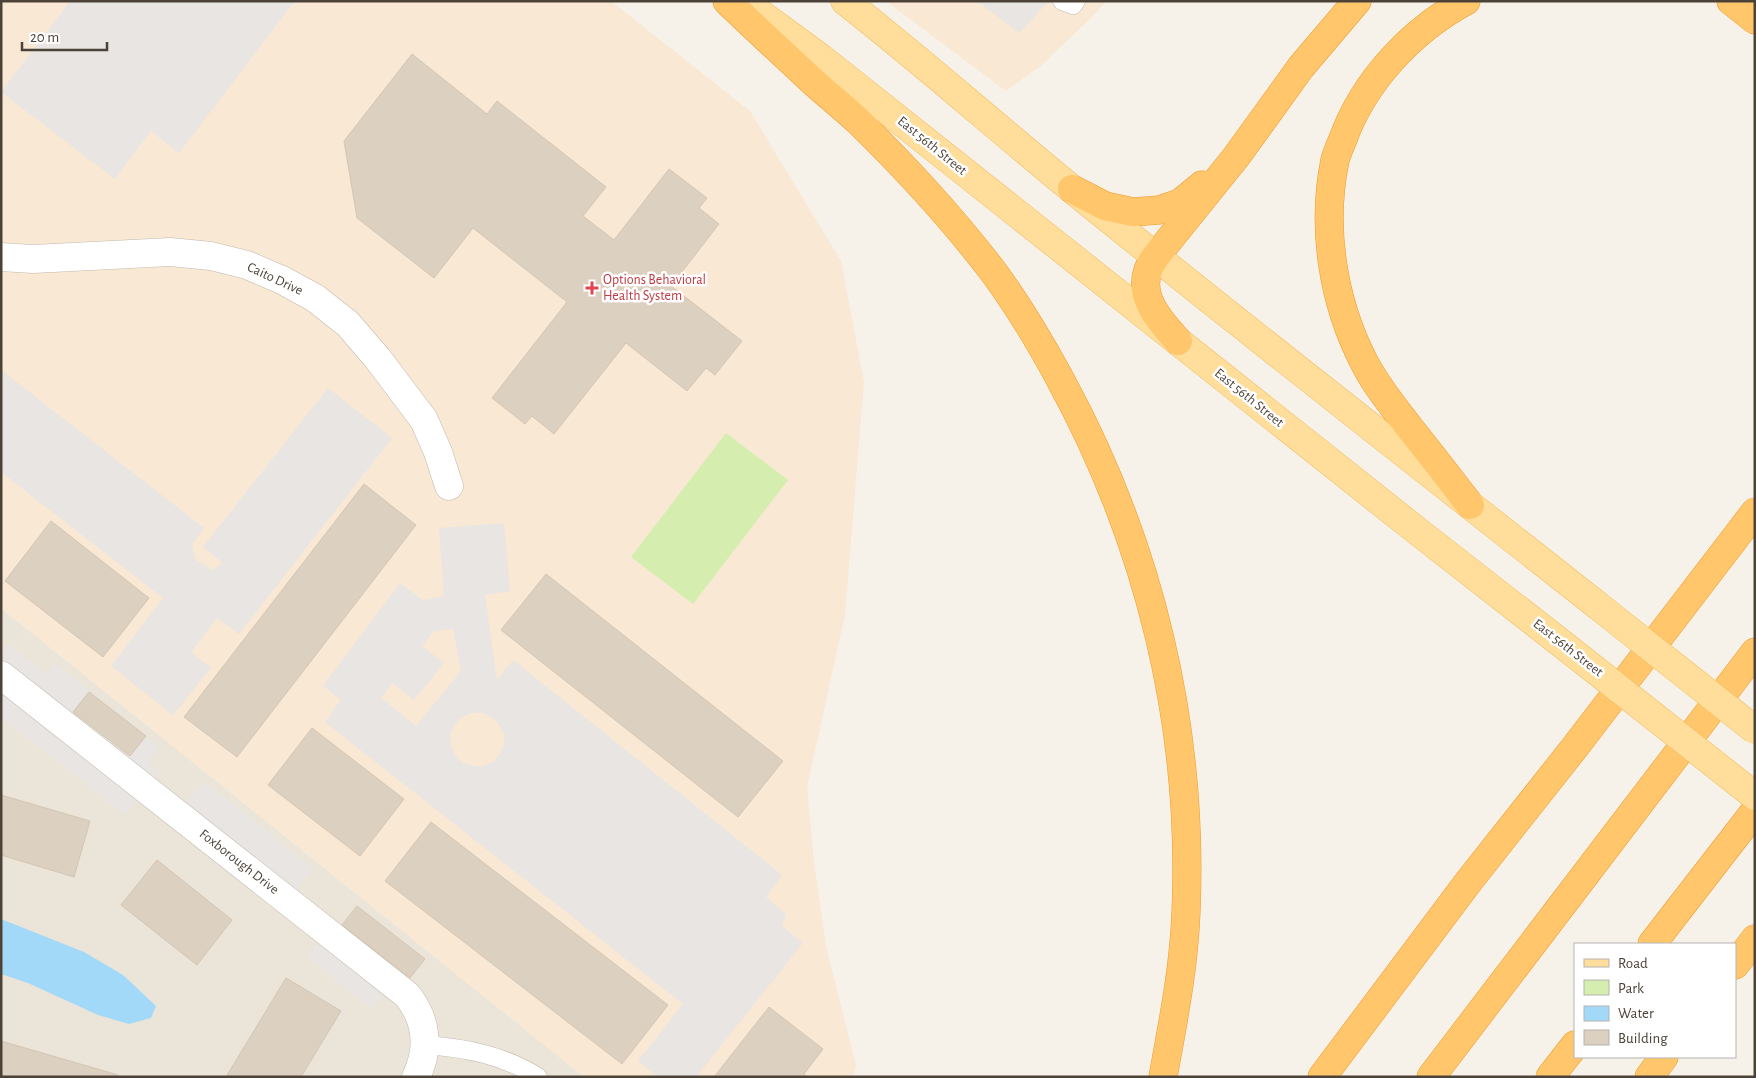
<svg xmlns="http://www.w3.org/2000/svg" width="1756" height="1078" viewBox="0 0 1756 1078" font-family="'Alegreya Sans',sans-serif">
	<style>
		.residential { fill: #ebe4d8 }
		.commercial { fill: #f9e8d4 }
		.green { fill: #d5eeb0 }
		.parking { fill: #e8e5e2; fill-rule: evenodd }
		.water { fill: #a2d9f8 }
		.building { fill: #dcd0c1; stroke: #d5c5b1 }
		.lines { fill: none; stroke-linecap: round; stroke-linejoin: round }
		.lane-casing { stroke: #c3b9ab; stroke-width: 19 }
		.street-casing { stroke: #c3b9ab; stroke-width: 29 }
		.primary-casing { stroke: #f0bc5f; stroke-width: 29 }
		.highway-casing { stroke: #ed9c2e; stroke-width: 29 }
		.lane { stroke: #fff; stroke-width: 18 }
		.street { stroke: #fff; stroke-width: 28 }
		.primary { stroke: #ffdd9a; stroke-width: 28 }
		.highway { stroke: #ffc66c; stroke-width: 28 }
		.primary-bridge-casing { stroke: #f0bc5f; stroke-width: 29; stroke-linecap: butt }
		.primary-bridge { stroke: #ffdd9a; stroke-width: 28 }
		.health-dot { fill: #e0444e; stroke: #fff; stroke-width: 2 }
		.labels { text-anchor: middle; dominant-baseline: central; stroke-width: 5; stroke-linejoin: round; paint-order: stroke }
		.street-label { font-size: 14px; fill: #4c4237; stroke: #fff }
		.health-label { font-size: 14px; fill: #be3a42; stroke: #fff; text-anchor: start }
	</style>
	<rect width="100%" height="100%" fill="#f6f2ea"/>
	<polygon class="residential" points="1,608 584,1077 1,1077"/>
	<g class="commercial">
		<polygon points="1,1 611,1 750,111 841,261 864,382 845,615 807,787 814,862 826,946 856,1065 853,1077 584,1077 1,608"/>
		<polygon points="886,1 1106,1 1097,12 1042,65 1006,91"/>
	</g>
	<polygon class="green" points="726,433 788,480 693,604 631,557"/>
	<g class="parking">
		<polygon points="70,1 295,1 179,153 151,131 115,179 1,92"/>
		<polygon points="977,1 1049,1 1019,33"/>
		<polygon points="1,370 204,528 192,544 195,559 212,570 223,563 203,547 328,388 392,438 239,634 217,618 191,652 211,668 173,715 111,666 163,598 1,472"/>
		<path d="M 504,523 L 510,591 L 485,595 L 497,680 L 513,660 L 782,875 L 766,897 L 786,914 L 782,926 L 803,943 L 696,1077 L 658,1077 L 638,1061 L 683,1004 L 325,722 L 341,700 L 323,686 L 400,583 L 423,600 L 444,596 L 439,528 ZM 453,629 L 461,671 L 416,726 L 381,698 L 393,683 L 414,700 L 444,663 L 422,646 L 434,631 ZM 471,713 L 482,713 L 492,717 L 499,724 L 504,734 L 504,744 L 500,754 L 493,762 L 483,766 L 473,766 L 463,763 L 455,755 L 451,746 L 450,735 L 454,725 L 461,718 Z"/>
		<polygon points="8,644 46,674 55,663 160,747 147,763 159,772 125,815 1,717 1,653"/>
		<polygon points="204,781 313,869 295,891 399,975 372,1009 307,957 318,943 170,824"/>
	</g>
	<polygon class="water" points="1,919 84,952 123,975 156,1006 151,1018 129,1024 98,1015 28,983 1,974"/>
	<g class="building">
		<polygon points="412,54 487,114 497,101 606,187 583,216 614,240 669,169 707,198 699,208 719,224 671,286 742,341 715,375 706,368 687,391 626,343 554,434 532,416 525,424 492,398 567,302 473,228 434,278 357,218 344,141"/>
		<polygon points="364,484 416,525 237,757 184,717"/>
		<polygon points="51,521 149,598 103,657 5,581"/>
		<polygon points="546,574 783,761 738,817 501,630"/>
		<polygon points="89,692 146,736 130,756 73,712"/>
		<polygon points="312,728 404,799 360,856 268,785"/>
		<polygon points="1,795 90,821 74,877 1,855"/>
		<polygon points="431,822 668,1005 622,1064 385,881"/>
		<polygon points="157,860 232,920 197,965 121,905"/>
		<polygon points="357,906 425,959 410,978 342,925"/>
		<polygon points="286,978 341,1011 301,1077 226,1077"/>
		<polygon points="769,1007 823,1049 804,1074 807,1077 714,1077"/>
		<polygon points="1,1041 118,1075 117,1077 1,1077"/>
	</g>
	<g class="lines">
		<g class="lane-casing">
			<g id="lane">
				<polyline points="1062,1 1073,5 1076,1"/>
				<path d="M 425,1045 C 466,1048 503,1055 538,1077"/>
			</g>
		</g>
		<g class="street-casing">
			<g id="street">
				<polyline points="1,257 33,259 170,252 211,256 247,265 282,280 315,298 348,324 378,359 424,420 438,452 449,486"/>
				<path d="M 1,675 L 407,995 C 427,1020 430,1048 416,1077"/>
			</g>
		</g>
		<g class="primary-casing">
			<g id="primary">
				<polyline points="743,1 821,58 1416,530 1566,647"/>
				<path d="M 845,1 C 923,62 996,127 1073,190 C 1246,330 1422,467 1597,605"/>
			</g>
		</g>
		<g class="highway-casing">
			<g id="highway">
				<path d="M 727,1 C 754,27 781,52 808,77 C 825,93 843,107 859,122 C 907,169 954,220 995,274 C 1019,307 1040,342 1060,379 C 1149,542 1194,725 1186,912 C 1184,967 1173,1022 1163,1077"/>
				<path d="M 1466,1 C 1412,30 1364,81 1343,139 C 1340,146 1337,153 1335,160 C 1321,228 1333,302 1364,362 C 1376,386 1393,406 1409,427 C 1430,453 1450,479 1470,505"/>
				<polyline points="1731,1 1755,20"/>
				<polyline points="1072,189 1105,206 1133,212 1159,210 1180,203 1202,185"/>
				<path d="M 1178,341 C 1161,322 1138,298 1148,270 C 1150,265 1153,260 1156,256 L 1236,157 L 1301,67 L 1357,1"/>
				<polyline points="1652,944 1755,811"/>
				<polyline points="1735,965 1755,939"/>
				<polyline points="1322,1077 1469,881 1575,747 1755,512"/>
				<polyline points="1431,1077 1755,652"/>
				<polyline points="1550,1077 1575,1045"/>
				<polyline points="1649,1077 1664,1057"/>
			</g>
		</g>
		<use href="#lane" class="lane"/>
		<use href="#street" class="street"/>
		<use href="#primary" class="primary"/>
		<use href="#highway" class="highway"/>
		<g class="primary-bridge-casing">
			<g id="primary-bridge">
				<polyline points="1597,605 1755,730"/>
				<polyline points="1566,647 1755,796"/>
			</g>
		</g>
		<use href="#primary-bridge" class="primary-bridge"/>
	</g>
	<path class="health-dot" d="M589.5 280.5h5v5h5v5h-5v5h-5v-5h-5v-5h5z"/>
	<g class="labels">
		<g class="street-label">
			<text transform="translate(932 146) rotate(39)">East 56th Street</text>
			<text transform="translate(275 279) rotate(25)">Caito Drive</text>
			<text transform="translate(1249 398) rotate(39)">East 56th Street</text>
			<text transform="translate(1568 648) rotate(38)">East 56th Street</text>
			<text transform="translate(239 862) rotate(38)">Foxborough Drive</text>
		</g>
		<g class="health-label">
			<text x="603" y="280">Options Behavioral<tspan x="603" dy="16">Health System</tspan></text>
		</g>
	</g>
	<rect width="1756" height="1078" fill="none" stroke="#4c4237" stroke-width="5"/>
	<rect x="1574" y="943" width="162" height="115" fill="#ffffff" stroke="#b7b3af"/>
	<rect x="1584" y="959" width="25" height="8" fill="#ffdd9a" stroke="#b7b3af"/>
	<text x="1618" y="968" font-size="15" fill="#4c4237">Road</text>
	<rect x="1584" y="980" width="25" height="15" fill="#d5eeb0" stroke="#b7b3af"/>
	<text x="1618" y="993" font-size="15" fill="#4c4237">Park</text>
	<rect x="1584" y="1006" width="25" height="15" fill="#a2d9f8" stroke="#b7b3af"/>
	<text x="1618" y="1018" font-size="15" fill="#4c4237">Water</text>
	<rect x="1584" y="1030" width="25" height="15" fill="#dcd0c1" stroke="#b7b3af"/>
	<text x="1618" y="1043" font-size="15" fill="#4c4237">Building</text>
	<path d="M22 42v8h85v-8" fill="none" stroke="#4c4237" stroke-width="2.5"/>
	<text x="30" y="42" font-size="15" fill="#4c4237" stroke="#ffffff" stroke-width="4" paint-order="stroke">20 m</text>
</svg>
